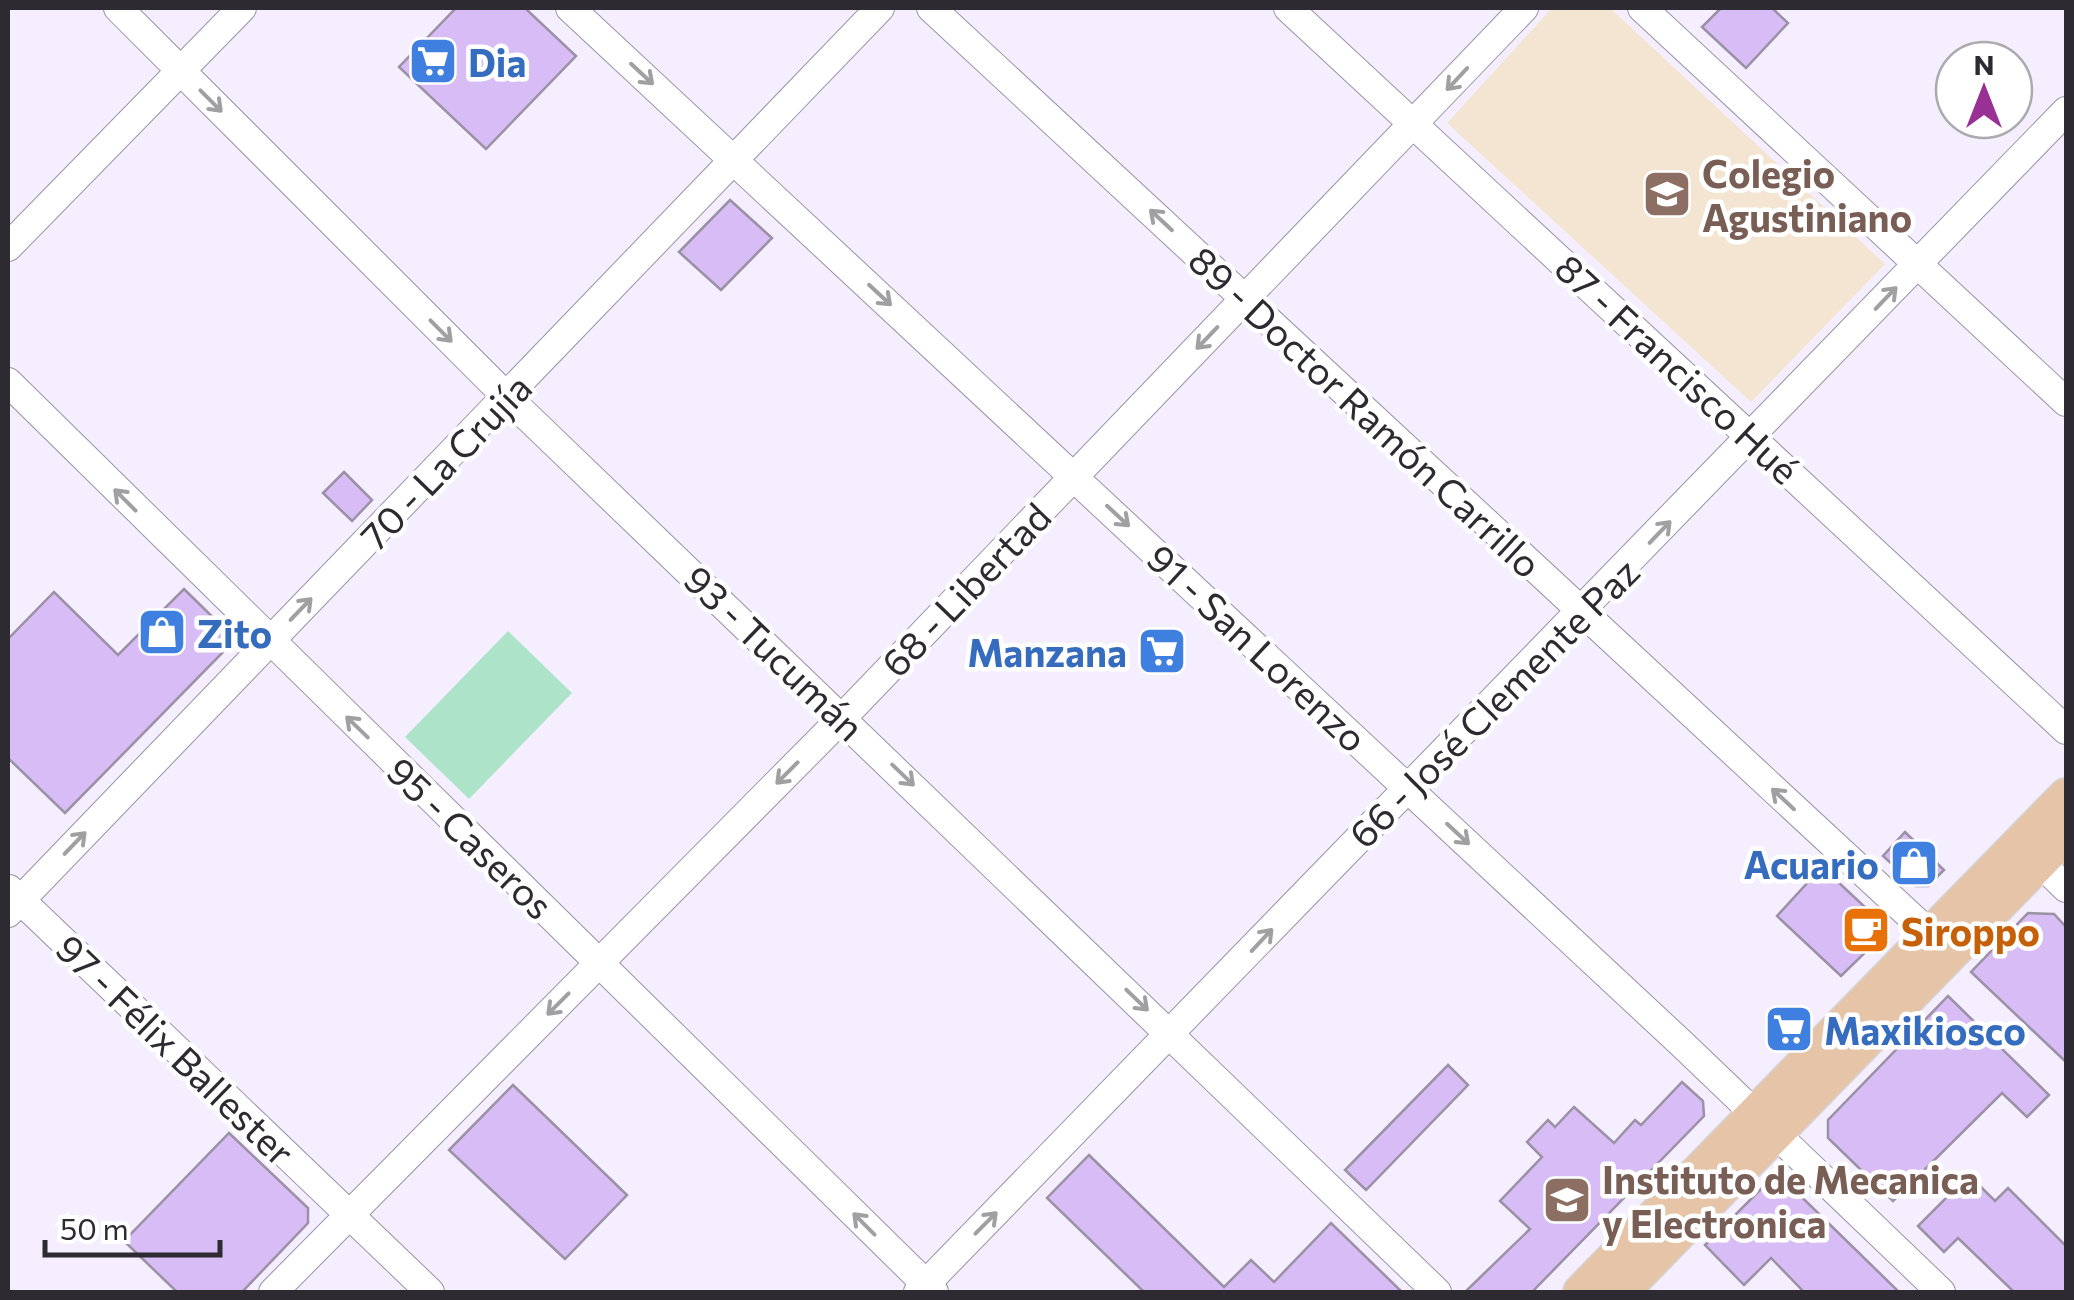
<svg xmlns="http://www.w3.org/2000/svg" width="2074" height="1300" viewBox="0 0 2074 1300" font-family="Commissioner,sans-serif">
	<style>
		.education { fill: #f4e5d2 }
		.green { fill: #ade4c9 }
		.building { fill: #d8bcf5; stroke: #9a91a4; stroke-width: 2.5 }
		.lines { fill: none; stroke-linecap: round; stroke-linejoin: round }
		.minor-casing { stroke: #9b92a4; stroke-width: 30 }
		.major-casing { stroke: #d5d4d6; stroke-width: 38 }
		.minor { stroke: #fff; stroke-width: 28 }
		.major { stroke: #e6c4a7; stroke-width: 35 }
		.oneway { stroke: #a09fa2 }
		.labels { text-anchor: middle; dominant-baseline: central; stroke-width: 9; stroke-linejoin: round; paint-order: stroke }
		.shop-label { font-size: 38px; font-weight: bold; fill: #366cbe; stroke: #fff; text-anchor: start }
		.education-label { font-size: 38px; font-weight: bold; fill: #785e54; stroke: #fff; text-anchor: start }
		.street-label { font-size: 38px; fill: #2d2a31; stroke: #fff }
		.food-label { font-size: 38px; font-weight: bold; fill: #c56008; stroke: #fff; text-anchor: start }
	</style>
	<rect width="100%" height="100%" fill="#f5eefe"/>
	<polygon class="education" points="1552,8 1610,8 1885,264 1751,402 1447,123"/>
	<polygon class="green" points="508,631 572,693 469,799 405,737"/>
	<g class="building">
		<polygon points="456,8 525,8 576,56 486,149 399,67"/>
		<polygon points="1721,8 1772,8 1788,23 1746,68 1702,27"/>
		<polygon points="730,200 772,238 721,290 679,252"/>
		<polygon points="344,472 372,500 352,521 323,493"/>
		<polygon points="184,589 231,635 231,644 65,813 8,758 8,639 54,592 118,655"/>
		<polygon points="1905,832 1944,870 1928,886 1916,886 1883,856"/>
		<polygon points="1822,867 1882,923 1883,935 1841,976 1777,916"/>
		<polygon points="2028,913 2054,914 2066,927 2066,1062 1971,972"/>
		<polygon points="1948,996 2049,1095 2027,1117 2002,1093 1893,1201 1828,1138 1828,1120"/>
		<polygon points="1448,1065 1468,1085 1366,1190 1345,1170"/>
		<polygon points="1682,1082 1703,1101 1704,1116 1532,1292 1465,1292 1530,1229 1500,1201 1542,1157 1527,1142 1548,1120 1555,1127 1574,1107 1614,1143 1635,1120 1641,1125"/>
		<polygon points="513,1085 627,1195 565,1259 449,1150"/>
		<polygon points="229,1133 308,1208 308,1223 242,1292 177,1292 124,1241"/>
		<polygon points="1089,1155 1224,1287 1251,1260 1274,1282 1331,1223 1402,1292 1144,1292 1047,1198"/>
		<polygon points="1777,1173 1817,1212 1899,1292 1804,1292 1771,1258 1744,1285 1705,1245"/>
		<polygon points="1969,1175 1995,1201 2008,1188 2066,1246 2066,1292 2014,1292 1958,1238 1944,1252 1918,1226"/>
	</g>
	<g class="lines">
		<g class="minor-casing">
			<g id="minor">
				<polyline points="118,8 507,397 1437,1292"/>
				<polyline points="570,8 1682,1044 1941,1292"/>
				<polyline points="931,8 1932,936"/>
				<polyline points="1288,8 2066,730"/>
				<polyline points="1642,8 2066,402"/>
				<polyline points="8,247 242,8"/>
				<polyline points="8,382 934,1292"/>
				<polyline points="2025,848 2066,888"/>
				<polyline points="9,889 430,1292"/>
				<polyline points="8,913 880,8"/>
				<polyline points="273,1292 843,717 1524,8"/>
				<polyline points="918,1292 2066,111"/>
			</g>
		</g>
		<g class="major-casing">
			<g id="major">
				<polyline points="1581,1292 2066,796"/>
				<polyline points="1621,1292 2066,835"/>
			</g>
		</g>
		<use href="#minor" class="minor"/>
		<use href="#major" class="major"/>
	</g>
	<defs><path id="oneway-shaft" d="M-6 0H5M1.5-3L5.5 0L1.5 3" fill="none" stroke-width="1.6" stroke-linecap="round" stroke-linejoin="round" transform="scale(2.5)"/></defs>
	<g class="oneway">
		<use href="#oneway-shaft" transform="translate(642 74) rotate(43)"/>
		<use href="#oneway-shaft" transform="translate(1457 79) rotate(133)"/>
		<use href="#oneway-shaft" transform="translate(211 101) rotate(45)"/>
		<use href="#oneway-shaft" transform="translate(1161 220) rotate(-137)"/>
		<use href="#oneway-shaft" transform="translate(880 295) rotate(43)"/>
		<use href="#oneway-shaft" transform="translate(1886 298) rotate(-46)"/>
		<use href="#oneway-shaft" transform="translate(441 331) rotate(45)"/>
		<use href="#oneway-shaft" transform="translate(1207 338) rotate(134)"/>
		<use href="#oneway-shaft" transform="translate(125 500) rotate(-135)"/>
		<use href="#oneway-shaft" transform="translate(1118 516) rotate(43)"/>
		<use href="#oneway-shaft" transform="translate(1660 532) rotate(-46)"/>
		<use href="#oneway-shaft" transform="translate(301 609) rotate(-46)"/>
		<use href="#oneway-shaft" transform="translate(357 727) rotate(-136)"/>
		<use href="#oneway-shaft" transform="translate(787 773) rotate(135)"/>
		<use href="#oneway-shaft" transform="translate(903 775) rotate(44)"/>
		<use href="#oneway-shaft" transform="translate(1783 799) rotate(-137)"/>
		<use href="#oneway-shaft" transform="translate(1458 834) rotate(43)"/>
		<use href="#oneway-shaft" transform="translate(75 843) rotate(-46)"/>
		<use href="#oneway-shaft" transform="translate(1262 940) rotate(-47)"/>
		<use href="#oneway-shaft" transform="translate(1137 1000) rotate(44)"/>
		<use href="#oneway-shaft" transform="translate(558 1004) rotate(135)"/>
		<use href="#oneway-shaft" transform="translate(986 1223) rotate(-45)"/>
		<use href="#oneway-shaft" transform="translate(864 1224) rotate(-135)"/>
	</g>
	<defs>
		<g id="supermarket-square" transform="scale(2.5)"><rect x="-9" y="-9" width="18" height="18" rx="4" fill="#3f7fe0" stroke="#fff"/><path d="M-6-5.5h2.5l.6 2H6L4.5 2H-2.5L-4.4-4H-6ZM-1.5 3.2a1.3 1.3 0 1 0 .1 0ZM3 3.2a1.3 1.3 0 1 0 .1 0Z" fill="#fff"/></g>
		<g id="university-square" transform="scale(2.5)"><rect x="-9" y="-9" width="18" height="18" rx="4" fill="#8d6e63" stroke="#fff"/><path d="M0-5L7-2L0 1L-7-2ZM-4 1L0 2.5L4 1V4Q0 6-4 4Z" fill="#fff"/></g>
		<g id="shop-square" transform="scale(2.5)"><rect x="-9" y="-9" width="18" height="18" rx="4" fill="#3f7fe0" stroke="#fff"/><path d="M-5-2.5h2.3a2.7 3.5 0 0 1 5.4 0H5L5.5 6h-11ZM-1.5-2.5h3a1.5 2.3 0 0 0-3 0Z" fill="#fff"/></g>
		<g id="cafe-square" transform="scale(2.5)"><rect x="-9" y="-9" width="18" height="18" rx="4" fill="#e8710a" stroke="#fff"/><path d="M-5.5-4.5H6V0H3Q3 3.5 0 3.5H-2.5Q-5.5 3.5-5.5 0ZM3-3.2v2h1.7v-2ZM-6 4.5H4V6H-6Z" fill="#fff"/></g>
	</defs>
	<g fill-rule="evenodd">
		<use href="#supermarket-square" x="433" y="61"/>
		<use href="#university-square" x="1667" y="194"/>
		<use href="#shop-square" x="162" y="632"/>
		<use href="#supermarket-square" x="1162" y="651"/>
		<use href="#shop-square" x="1914" y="863"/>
		<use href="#cafe-square" x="1866" y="930"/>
		<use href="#supermarket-square" x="1789" y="1029"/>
		<use href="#university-square" x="1567" y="1200"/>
	</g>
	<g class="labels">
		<g class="shop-label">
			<text x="468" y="61">Dia</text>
			<text x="197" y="632">Zito</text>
			<text x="1127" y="651" text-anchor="end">Manzana</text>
			<text x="1879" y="863" text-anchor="end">Acuario</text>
			<text x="1824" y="1029">Maxikiosco</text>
		</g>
		<g class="education-label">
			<text x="1702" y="172">Colegio<tspan x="1702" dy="44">Agustiniano</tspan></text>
			<text x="1602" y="1178">Instituto de Mecanica<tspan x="1602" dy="44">y Electronica</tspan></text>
		</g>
		<g class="street-label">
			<text transform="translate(1678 368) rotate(43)">87 - Francisco Hué</text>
			<text transform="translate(1366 411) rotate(43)">89 - Doctor Ramón Carrillo</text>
			<text transform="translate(445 461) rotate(-46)">70 - La Crujía</text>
			<text transform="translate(965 589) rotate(-46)">68 - Libertad</text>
			<text transform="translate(1258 647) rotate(43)">91 - San Lorenzo</text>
			<text transform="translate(775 652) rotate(44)">93 - Tucumán</text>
			<text transform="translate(1493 702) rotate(-45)">66 - José Clemente Paz</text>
			<text transform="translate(471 837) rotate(44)">95 - Caseros</text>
			<text transform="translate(176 1049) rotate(44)">97 - Félix Ballester</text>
		</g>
		<g class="food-label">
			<text x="1901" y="930">Siroppo</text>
		</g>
	</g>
	<rect width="2074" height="1300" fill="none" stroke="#2d2a31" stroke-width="20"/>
	<g transform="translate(1984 90)"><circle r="48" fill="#ffffff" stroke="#abaaad" stroke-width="2.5"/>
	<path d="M0-8L18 38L0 25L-18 38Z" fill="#993195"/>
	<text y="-15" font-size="28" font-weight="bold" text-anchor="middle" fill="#2d2a31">N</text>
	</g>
	<path d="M45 1240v15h175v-15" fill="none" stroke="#2d2a31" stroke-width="5"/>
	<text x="60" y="1240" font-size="30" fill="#2d2a31" stroke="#ffffff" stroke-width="8" paint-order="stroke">50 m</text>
</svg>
